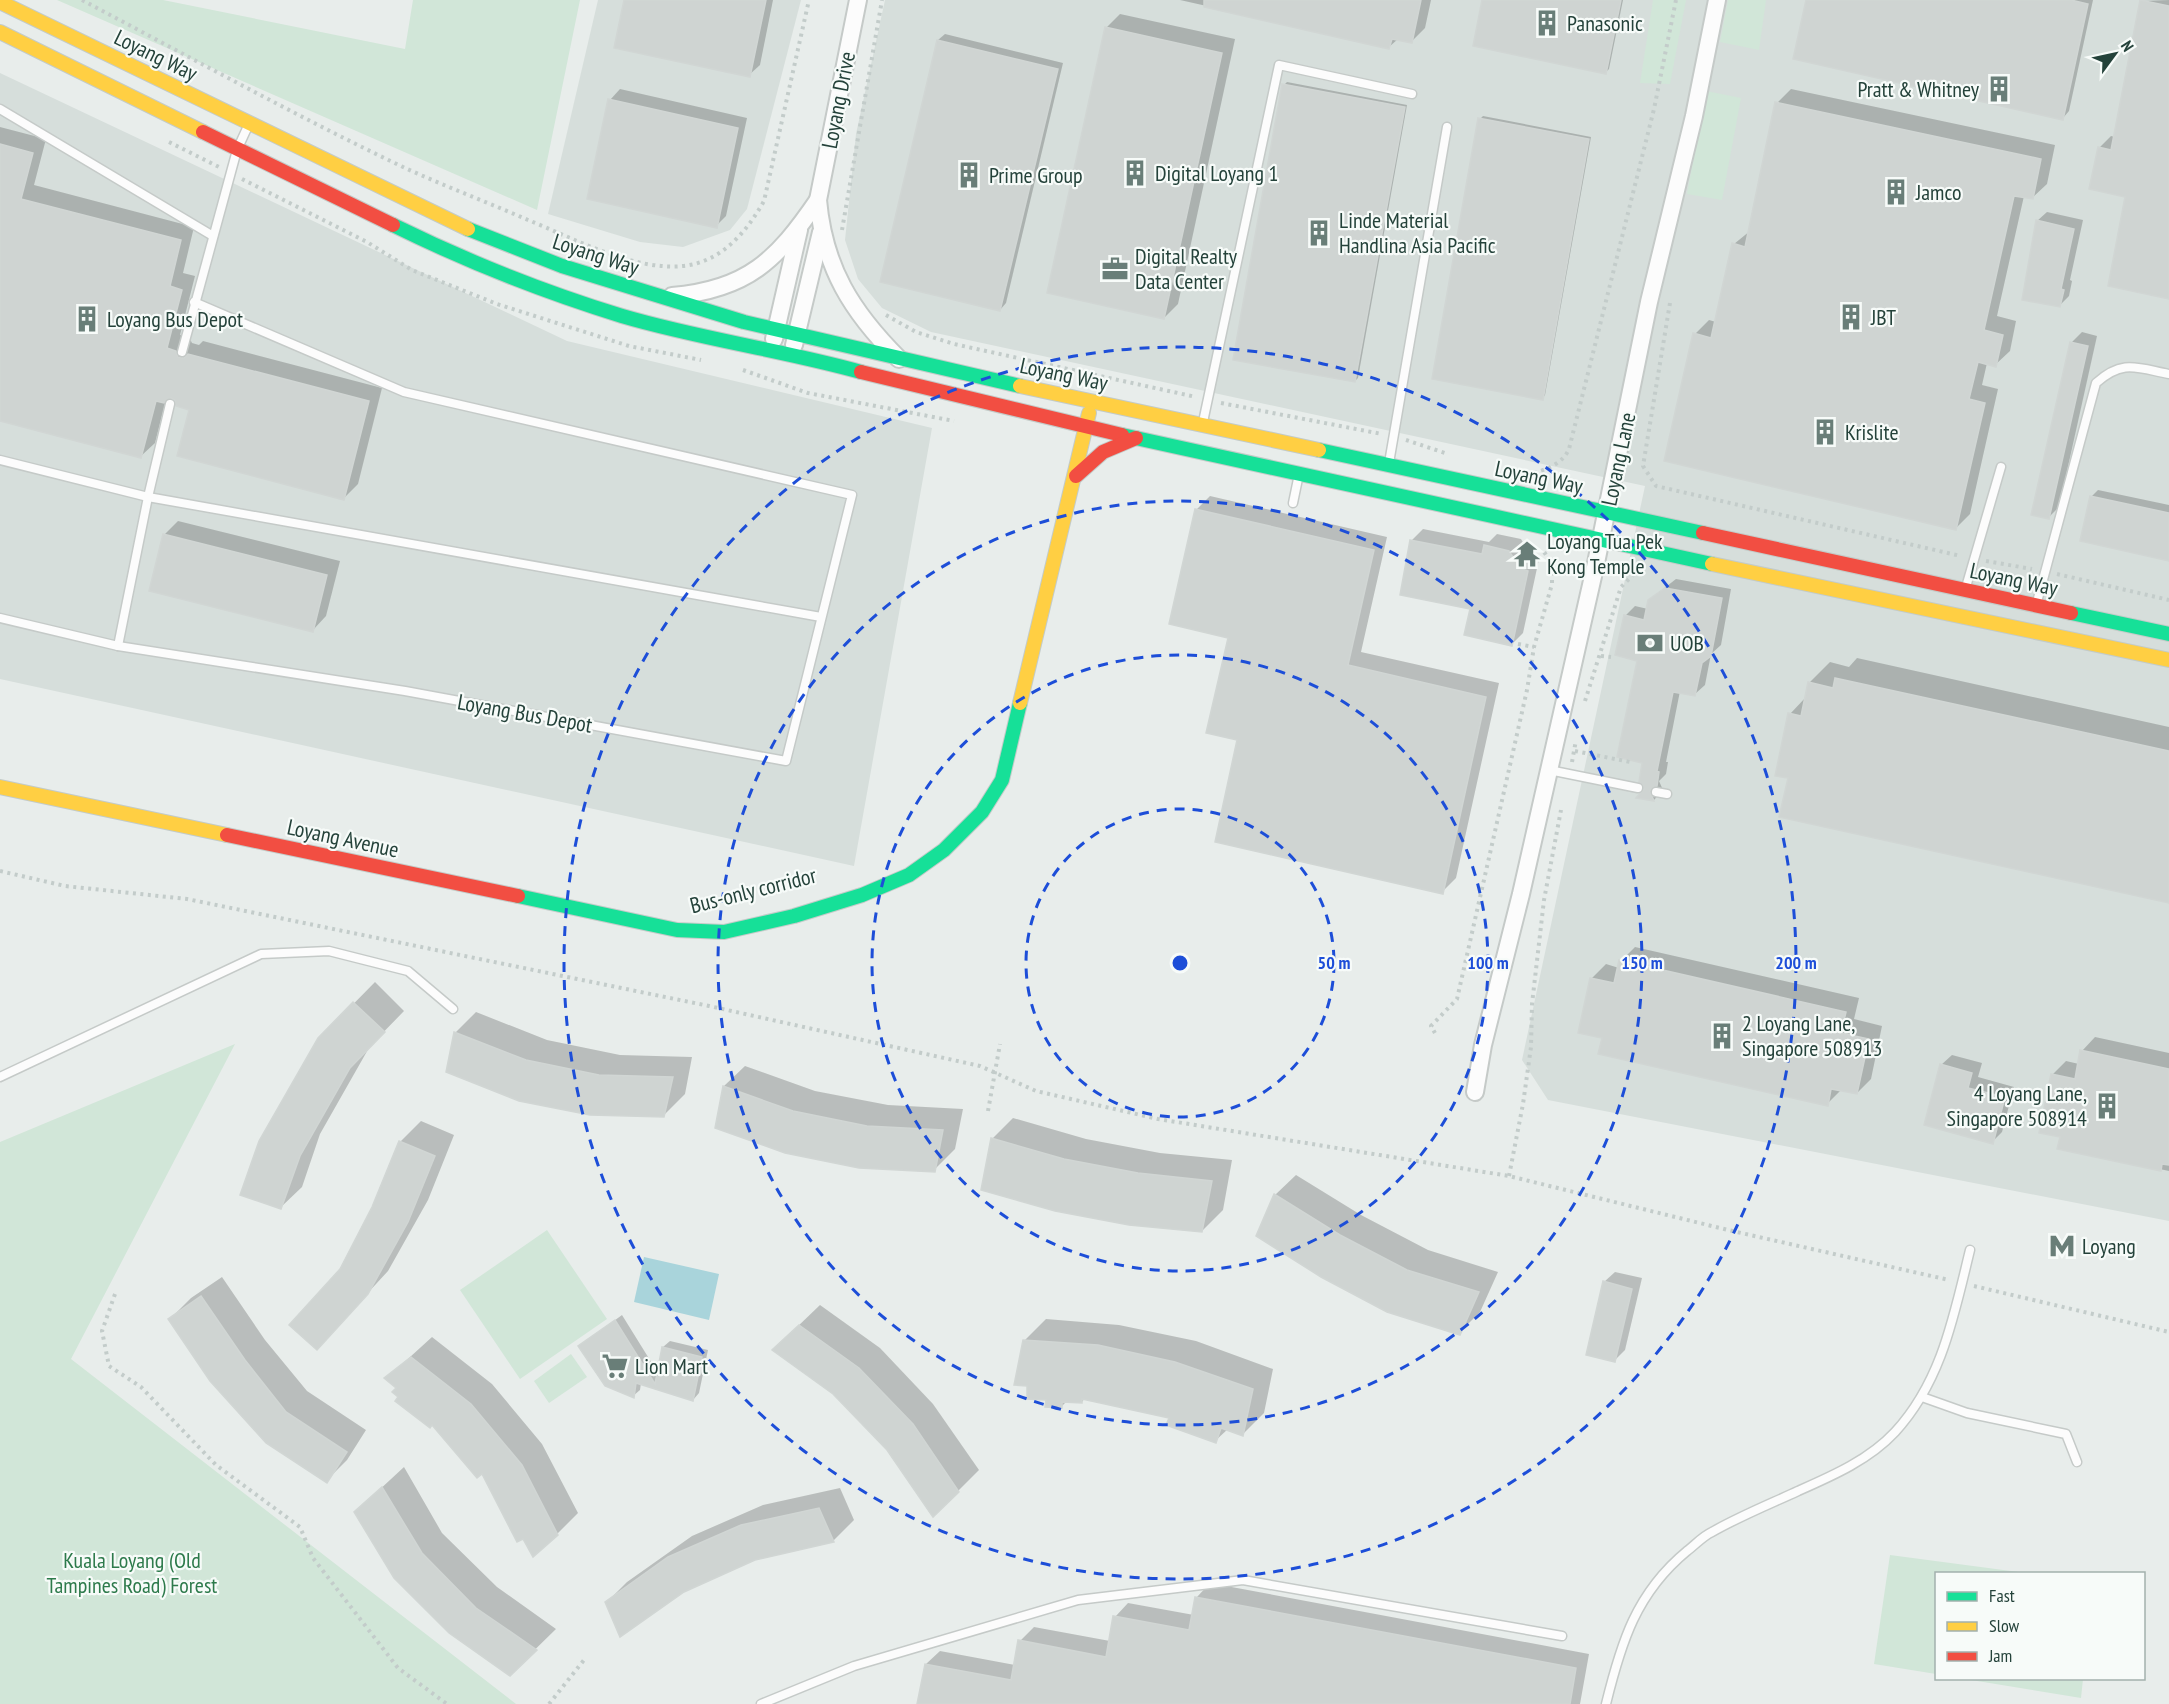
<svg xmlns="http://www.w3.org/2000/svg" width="2169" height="1704" viewBox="0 0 2169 1704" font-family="'PT Sans Narrow',sans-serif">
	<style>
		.built { fill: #d6dedb }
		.green { fill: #d1e6d8 }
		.water { fill: #a9d4db }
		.shadow { fill: #0003 }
		.building { fill: #cfd4d2; stroke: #d1d6d4; stroke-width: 1.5 }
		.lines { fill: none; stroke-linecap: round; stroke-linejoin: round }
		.lane-casing { stroke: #c5cac8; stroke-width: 11 }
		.street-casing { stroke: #c5cac8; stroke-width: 20 }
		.fast-casing { stroke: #c3cbc8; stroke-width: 16 }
		.slow-casing { stroke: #c3cbc8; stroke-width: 16 }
		.jam-casing { stroke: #c3cbc8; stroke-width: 16 }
		.path { stroke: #c3ccca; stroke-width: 4; stroke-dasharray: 3 4.5; stroke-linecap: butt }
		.lane { stroke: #fcfcfc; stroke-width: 8 }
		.street { stroke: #fcfcfc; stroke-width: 16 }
		.fast { stroke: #16e098; stroke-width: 14 }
		.slow { stroke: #ffcf43; stroke-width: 14 }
		.jam { stroke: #f24e42; stroke-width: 14 }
		.ring { fill: none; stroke: #1d4ed8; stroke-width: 3; stroke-dasharray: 10 8 }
		.labels { text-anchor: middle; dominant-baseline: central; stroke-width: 4.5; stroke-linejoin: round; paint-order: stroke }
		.poi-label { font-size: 22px; fill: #24423a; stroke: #f7fbf9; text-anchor: start }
		.street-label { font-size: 22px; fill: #24423a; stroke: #f7fbf9 }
		.park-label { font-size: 22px; fill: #2d7a4b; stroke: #f7fbf9 }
		.centre { fill: #1d4ed8; stroke: #f7fbf9; stroke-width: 3 }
		.ring-label { font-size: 18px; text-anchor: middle; font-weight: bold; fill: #1d4ed8; stroke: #f7fbf9; stroke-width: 4.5; stroke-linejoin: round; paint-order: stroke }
	</style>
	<rect width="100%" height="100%" fill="#e8edeb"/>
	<g class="built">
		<polygon points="598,0 801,0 747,209 730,230 683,247 640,242 548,214"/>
		<polygon points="885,0 2169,0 2169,1221 1548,1100 1522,1060 1645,486 931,332 882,308 858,279 845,240 856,134"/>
		<polygon points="0,73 567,341 932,428 854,866 0,679"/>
	</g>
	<g class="green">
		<polygon points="57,0 163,0 405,49 413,0 580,0 537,210"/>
		<polygon points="1653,0 1686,0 1670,84 1640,83"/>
		<polygon points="1728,0 1766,0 1759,50 1720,42"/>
		<polygon points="1706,91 1741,98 1722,200 1687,194"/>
		<polygon points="235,1044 71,1359 516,1704 0,1704 0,1142"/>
		<polygon points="547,1230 607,1319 520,1379 460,1290"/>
		<polygon points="571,1354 587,1377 549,1403 534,1381"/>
		<polygon points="1890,1555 2026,1573 1936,1574 1936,1674 1874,1664"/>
		<polygon points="1965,1679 2083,1679 2081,1698"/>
	</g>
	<polygon class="water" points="644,1257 719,1274 709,1320 634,1302"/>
	<g class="shadow">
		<polygon points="626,0 773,0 760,65 749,75"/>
		<polygon points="1180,0 1431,0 1425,28 1411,42 1398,39 1389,47"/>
		<polygon points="1484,0 1623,0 1609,69 1606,72"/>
		<polygon points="1808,0 2093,0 2069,111 2063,118"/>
		<polygon points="2169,0 2169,297 2127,195 2099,148 2111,136 2115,137 2141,1"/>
		<polygon points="1120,14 1235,39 1178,304 1164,318 1106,28"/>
		<polygon points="945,34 1063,63 1006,303 1000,310 938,40"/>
		<polygon points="1287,82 1407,105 1358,378 1355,381 1284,85"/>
		<polygon points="620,89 747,118 726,216 716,226 610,100"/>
		<polygon points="1791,89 2055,145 2047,184 2032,198 2024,196 1997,316 2016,321 2010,351 1995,365 1987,363 1982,385 1998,389 1970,514 1955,529 1695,334 1709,320 1716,322 1734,244 1750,231 1777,103"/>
		<polygon points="1483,116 1591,137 1545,395 1543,398 1480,119"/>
		<polygon points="0,127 46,139 34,185 194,227 183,273 195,276 180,335 189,337 192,343 199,345 203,341 382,388 358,484 344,498 191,408 177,405 173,396 166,400 155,443 141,456 0,420"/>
		<polygon points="2047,212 2083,220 2070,280 2072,281 2069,296 2060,305 2037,221"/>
		<polygon points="2082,332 2097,336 2059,507 2048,518 2072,342"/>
		<polygon points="2098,490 2169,505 2169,559 2092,496"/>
		<polygon points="1210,496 1387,537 1361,652 1499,683 1456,878 1442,892 1239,739 1229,636 1196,510"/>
		<polygon points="178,521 340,561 326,616 313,630 164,535"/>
		<polygon points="1423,529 1489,542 1497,534 1521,539 1532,557 1539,559 1523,633 1511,645 1472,608 1411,541"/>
		<polygon points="1676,579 1731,589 1721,645 1711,654 1705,685 1695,694 1680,691 1666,762 1668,762 1666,774 1659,781 1663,790 1654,800 1639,797 1646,789 1639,659 1625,616 1635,606 1648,609 1649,600"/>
		<polygon points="1857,658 2169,727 2169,902 1789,777 1790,714 1806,697 1809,683 1830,662 1849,667"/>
		<polygon points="1635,947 1859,998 1854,1019 1882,1026 1871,1079 1857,1093 1842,1089 1827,1104 1580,1032 1592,978 1606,964 1619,968 1621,961"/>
		<polygon points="375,982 404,1011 370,1046 320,1134 302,1187 281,1207 319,1039"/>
		<polygon points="476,1012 547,1040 620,1055 692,1057 685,1094 664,1115 455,1033"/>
		<polygon points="2095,1037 2169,1053 2169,1171 2059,1148 2062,1136 2052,1075 2066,1061 2079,1064 2082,1051"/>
		<polygon points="1952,1055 1982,1063 1978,1077 2014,1087 2002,1132 1992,1142 1941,1065"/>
		<polygon points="745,1066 815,1091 888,1105 963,1109 955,1149 934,1170 717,1127 724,1086"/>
		<polygon points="1013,1118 1086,1139 1160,1153 1232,1160 1223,1210 1202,1231 992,1139"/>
		<polygon points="421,1121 454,1135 428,1200 388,1271 317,1348 341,1270 373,1207 400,1142"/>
		<polygon points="1296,1175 1361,1215 1428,1250 1498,1272 1480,1312 1459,1333 1275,1195"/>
		<polygon points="1615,1272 1642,1278 1625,1350 1615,1360 1604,1282"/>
		<polygon points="222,1277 265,1340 307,1391 366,1430 347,1460 326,1481 170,1319 191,1298"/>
		<polygon points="820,1305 880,1348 933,1404 979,1470 958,1491 888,1449 795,1329"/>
		<polygon points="622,1315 658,1373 663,1347 670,1341 708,1350 699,1393 693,1400 641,1383 640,1390 633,1396 580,1346"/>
		<polygon points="1046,1319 1119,1325 1196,1341 1273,1369 1264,1413 1243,1434 1228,1429 1215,1441 1171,1417 1085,1398 1082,1402 1067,1401 1061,1407 1047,1399 1025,1340"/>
		<polygon points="432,1337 492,1384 542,1444 578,1513 557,1534 482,1472 432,1423 400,1396 398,1387 387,1378"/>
		<polygon points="404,1467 442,1533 497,1587 556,1629 510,1674 377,1492"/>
		<polygon points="840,1488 854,1520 833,1541 755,1559 606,1603 627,1582 692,1536 763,1505"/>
		<polygon points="1210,1583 1589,1654 1580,1704 919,1704 926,1664 940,1651 1015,1665 1020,1641 1034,1627 1110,1641 1115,1617 1128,1603 1194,1615 1197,1597"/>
	</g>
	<g class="building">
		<polygon points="624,0 766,0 750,77 614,48"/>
		<polygon points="1204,0 1421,0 1412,43 1392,39 1389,49 1204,7"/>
		<polygon points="1482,0 1621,0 1606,74 1473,46"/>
		<polygon points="1806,0 2071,0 2088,4 2063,120 1793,59"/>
		<polygon points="2140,0 2169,6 2169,299 2108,286 2125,197 2089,189 2098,147 2111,150"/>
		<polygon points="1105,27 1222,53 1164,319 1047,293"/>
		<polygon points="937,40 1058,69 1000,311 880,282"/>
		<polygon points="1282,84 1405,107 1355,382 1233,360"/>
		<polygon points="608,99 738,128 717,228 587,199"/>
		<polygon points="1775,102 2041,159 2033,199 2014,196 1984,330 2003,335 1996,367 1978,362 1969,399 1985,403 1956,530 1664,461 1693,333 1711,338 1732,243 1745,247"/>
		<polygon points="1478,118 1589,139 1543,400 1432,379"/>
		<polygon points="0,144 33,153 21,199 181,240 170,286 182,290 167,348 176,351 178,357 184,358 188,354 369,401 344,500 177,456 189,410 176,406 175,400 171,398 164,403 156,401 141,458 0,421"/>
		<polygon points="2036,220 2074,229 2061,289 2064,290 2060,307 2022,300"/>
		<polygon points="2070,342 2088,346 2049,519 2031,515"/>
		<polygon points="2090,496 2169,513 2169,561 2080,541"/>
		<polygon points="1195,509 1374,550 1348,665 1486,697 1443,894 1215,842 1237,740 1206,733 1228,638 1169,624"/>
		<polygon points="163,534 327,575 313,632 149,591"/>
		<polygon points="1410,540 1482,554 1484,545 1509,551 1520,568 1528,571 1512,646 1464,635 1470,609 1400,595"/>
		<polygon points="1665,588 1722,598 1711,656 1702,663 1695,696 1673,692 1657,771 1659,772 1657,786 1650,791 1654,801 1636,798 1644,789 1639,782 1642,763 1617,757 1637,661 1615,655 1624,615 1644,620 1648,600"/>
		<polygon points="1835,678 2169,751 2169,903 1779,817 1788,778 1775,776 1788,713 1801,716 1808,682 1833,688"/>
		<polygon points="1619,960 1846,1012 1841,1033 1869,1039 1857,1094 1831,1089 1828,1106 1598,1054 1602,1038 1578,1033 1590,978 1614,983"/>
		<polygon points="353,1002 385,1032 350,1068 300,1156 281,1209 240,1195 259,1141 318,1038"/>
		<polygon points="454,1032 526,1060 599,1075 673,1077 664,1117 590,1115 519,1101 446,1072"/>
		<polygon points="2080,1050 2169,1069 2169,1165 2162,1164 2161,1171 2057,1149 2060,1137 2039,1133 2051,1074 2075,1079"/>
		<polygon points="1940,1064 1972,1073 1968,1088 2005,1097 1993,1144 1924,1125"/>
		<polygon points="723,1086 793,1111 867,1126 943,1130 935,1172 859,1168 785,1153 715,1128"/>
		<polygon points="991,1138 1064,1159 1138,1173 1212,1181 1202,1232 1129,1225 1055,1211 981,1190"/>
		<polygon points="399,1141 435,1156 408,1222 368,1294 317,1350 289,1325 340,1269 372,1207"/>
		<polygon points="1274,1194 1340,1235 1407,1270 1479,1292 1460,1335 1387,1312 1321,1277 1256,1236"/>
		<polygon points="1603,1281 1632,1289 1615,1362 1586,1355"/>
		<polygon points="201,1296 245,1360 286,1412 347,1452 327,1483 266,1443 210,1381 168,1319"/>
		<polygon points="615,1320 655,1384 662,1347 702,1357 693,1401 636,1383 634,1398 605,1386 578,1346"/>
		<polygon points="799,1325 859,1368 913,1424 959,1492 933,1517 887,1450 833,1394 772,1350"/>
		<polygon points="1023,1340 1098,1345 1175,1362 1253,1389 1243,1436 1221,1428 1216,1443 1166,1425 1169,1418 1082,1399 1082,1403 1062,1402 1062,1408 1045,1407 1046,1400 1027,1399 1027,1386 1014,1385"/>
		<polygon points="411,1357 471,1404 522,1465 558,1535 533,1557 523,1539 517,1542 482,1474 477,1478 432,1425 430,1428 395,1401 398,1397 392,1392 396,1388 384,1378"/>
		<polygon points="382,1487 422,1553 476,1608 537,1650 510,1676 449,1633 394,1578 354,1512"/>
		<polygon points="819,1508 834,1542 755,1560 684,1592 620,1637 605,1602 668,1557 741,1525"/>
		<polygon points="1195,1597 1576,1668 1570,1704 917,1704 925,1664 1011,1680 1018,1640 1106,1657 1113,1616 1189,1630"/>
	</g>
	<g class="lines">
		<g class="lane-casing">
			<g id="lane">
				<polyline points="0,109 213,236"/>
				<polyline points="182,352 237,150 248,126"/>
				<polyline points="1203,422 1279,65 1412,94"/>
				<polyline points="0,460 148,497 821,617"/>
				<polyline points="1389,463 1447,127"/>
				<polyline points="1293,503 1299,474"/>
				<polyline points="1966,587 2001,467"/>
				<path d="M 2037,602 L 2096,383 C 2123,359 2137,368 2169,374"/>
				<polyline points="0,618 118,646 405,691 786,761 852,495 404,392 194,302"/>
				<polyline points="118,646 148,497 170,404"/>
				<polyline points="1549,770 1638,788"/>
				<polyline points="1656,792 1667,794"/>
				<polyline points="0,1077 261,954 329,951 408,971 453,1009"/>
				<polyline points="1922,1397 1967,1413 2066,1434 2077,1462"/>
				<polyline points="761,1704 854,1666 1078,1600 1243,1580 1562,1636"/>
				<path d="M 1606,1704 C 1621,1643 1636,1593 1687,1551 C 1695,1545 1703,1536 1712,1532 C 1740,1516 1770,1504 1798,1491 C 1832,1476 1869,1460 1895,1432 C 1942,1381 1954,1315 1970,1250"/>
			</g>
		</g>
		<g class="street-casing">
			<g id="street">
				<path d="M 858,0 L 818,200 C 824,268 852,312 899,359"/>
				<path d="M 672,296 C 747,290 777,260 818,200"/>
				<polyline points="774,339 799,230"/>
				<polyline points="794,345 821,232"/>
				<polyline points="1475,1092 1483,1045 1521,894 1596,563 1649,302 1694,116 1717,0"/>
			</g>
		</g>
		<g class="fast-casing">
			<g id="fast">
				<path d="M 393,225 C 466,261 544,292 622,316 C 700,339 782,350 861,372"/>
				<polyline points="468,229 562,266 744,322 1020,386"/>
				<polyline points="1122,435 1712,564"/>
				<polyline points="1319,450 1703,533"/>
				<polyline points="2071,613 2169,634"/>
				<polyline points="518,896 677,930 724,932 794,916 862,895 909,875 944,850 982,812 1002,780 1020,703"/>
			</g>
		</g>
		<g class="slow-casing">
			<g id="slow">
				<polyline points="0,2 468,229"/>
				<polyline points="0,32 203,132"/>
				<polyline points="1020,386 1319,450"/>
				<polyline points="1712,564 2169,660"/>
				<polyline points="1020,703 1089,413"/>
				<polyline points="0,787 227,835"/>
			</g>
		</g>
		<g class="jam-casing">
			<g id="jam">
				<polyline points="203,132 393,225"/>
				<polyline points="861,372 1122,435"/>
				<polyline points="1076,476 1103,452 1136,438"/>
				<polyline points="1703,533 2071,613"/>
				<polyline points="227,835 518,896"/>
			</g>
		</g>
		<g class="path">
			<path d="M 82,0 C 188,56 294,115 403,167 C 444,186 487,202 528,220 C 573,238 633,271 683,266 C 721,262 746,233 764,201 L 809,0"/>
			<polyline points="169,142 219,167"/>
			<polyline points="242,179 367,242 412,270 497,304 629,346 701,360"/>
			<polyline points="842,230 882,0"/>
			<polyline points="1670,303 1643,466 1656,486 1961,556"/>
			<polyline points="886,315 916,332 954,344 1196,397"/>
			<polyline points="743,370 808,393 954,421"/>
			<polyline points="1221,403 1382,434"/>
			<polyline points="1406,440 1448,454"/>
			<path d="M 1534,473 C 1548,469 1563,463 1569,449 L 1654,109 L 1676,0"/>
			<polyline points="1986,561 2032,569"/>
			<polyline points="2057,574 2169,600"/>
			<polyline points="1518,644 1534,647"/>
			<polyline points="1601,656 1611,657"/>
			<polyline points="1585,701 1621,587 1637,571"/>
			<polyline points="1575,751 1630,762"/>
			<polyline points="1572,762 1576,740"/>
			<polyline points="0,871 65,886 187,899 709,1006 980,1066 1036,1091 1158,1119 1509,1176 1728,1230 1949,1280"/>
			<polyline points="1435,1033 1431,1026 1457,999 1527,690 1534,647 1552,584 1552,565 1543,550"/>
			<polyline points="988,1111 1000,1044"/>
			<polyline points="1509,1176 1523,1104 1531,1047 1532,1004 1544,900 1561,810"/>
			<polyline points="1974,1286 2169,1332"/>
			<polyline points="115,1294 102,1331 109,1366 141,1387 216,1465 300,1527 313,1558 398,1668 447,1704"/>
			<polyline points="549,1704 584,1660"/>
		</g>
		<use href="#lane" class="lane"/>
		<use href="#street" class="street"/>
		<use href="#fast" class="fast"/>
		<use href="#slow" class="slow"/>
		<use href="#jam" class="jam"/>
	</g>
	<g class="ring">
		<circle cx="1180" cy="963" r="154"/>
		<circle cx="1180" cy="963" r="308"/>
		<circle cx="1180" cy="963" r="462"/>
		<circle cx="1180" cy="963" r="616"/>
	</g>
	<defs>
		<g id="building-bare" transform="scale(2.07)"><path d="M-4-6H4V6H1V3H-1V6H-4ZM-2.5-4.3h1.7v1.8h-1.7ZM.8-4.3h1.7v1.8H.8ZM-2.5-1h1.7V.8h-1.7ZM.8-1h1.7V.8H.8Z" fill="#697e78" stroke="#f7fbf9" stroke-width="2.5" paint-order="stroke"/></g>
		<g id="office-bare" transform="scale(2.07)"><path d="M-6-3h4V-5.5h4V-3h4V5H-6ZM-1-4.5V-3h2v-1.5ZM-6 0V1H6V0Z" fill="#697e78" stroke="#f7fbf9" stroke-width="2.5" paint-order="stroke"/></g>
		<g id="temple-bare" transform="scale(2.07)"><path d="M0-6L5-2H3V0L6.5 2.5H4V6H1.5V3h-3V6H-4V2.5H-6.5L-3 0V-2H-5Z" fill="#697e78" stroke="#f7fbf9" stroke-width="2.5" paint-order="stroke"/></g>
		<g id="bank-bare" transform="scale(2.07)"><path d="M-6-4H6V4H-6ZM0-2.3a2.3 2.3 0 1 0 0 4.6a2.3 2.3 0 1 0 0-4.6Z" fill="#697e78" stroke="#f7fbf9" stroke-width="2.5" paint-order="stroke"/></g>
		<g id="metro-bare" transform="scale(2.07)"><path d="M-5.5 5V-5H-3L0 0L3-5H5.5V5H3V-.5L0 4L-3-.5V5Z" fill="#697e78" stroke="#f7fbf9" stroke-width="2.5" paint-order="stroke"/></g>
		<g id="supermarket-bare" transform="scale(2.07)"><path d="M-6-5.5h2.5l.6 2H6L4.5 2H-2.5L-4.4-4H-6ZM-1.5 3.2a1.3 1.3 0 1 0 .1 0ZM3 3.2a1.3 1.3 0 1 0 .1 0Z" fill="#697e78" stroke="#f7fbf9" stroke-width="2.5" paint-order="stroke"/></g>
	</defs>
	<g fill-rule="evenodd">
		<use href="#building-bare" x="1547" y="23"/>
		<use href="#building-bare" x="1999" y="89"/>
		<use href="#building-bare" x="1135" y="173"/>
		<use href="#building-bare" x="969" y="175"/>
		<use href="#building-bare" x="1896" y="192"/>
		<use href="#building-bare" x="1319" y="233"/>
		<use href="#office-bare" x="1115" y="269"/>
		<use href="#building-bare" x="1851" y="317"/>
		<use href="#building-bare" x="87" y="319"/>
		<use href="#building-bare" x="1825" y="432"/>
		<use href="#temple-bare" x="1527" y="554"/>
		<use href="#bank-bare" x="1650" y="643"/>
		<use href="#building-bare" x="1722" y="1036"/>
		<use href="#building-bare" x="2107" y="1106"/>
		<use href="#metro-bare" x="2062" y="1246"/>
		<use href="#supermarket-bare" x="615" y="1366"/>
	</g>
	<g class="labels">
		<g class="poi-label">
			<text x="1567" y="23">Panasonic</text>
			<text x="1979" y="89" text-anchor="end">Pratt &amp; Whitney</text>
			<text x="1155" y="173">Digital Loyang 1</text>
			<text x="989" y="175">Prime Group</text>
			<text x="1916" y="192">Jamco</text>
			<text x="1339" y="220">Linde Material<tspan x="1339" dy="25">Handlina Asia Pacific</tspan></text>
			<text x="1135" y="256">Digital Realty<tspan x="1135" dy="25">Data Center</tspan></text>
			<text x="1871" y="317">JBT</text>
			<text x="107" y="319">Loyang Bus Depot</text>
			<text x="1845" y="432">Krislite</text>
			<text x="1547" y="541">Loyang Tua Pek<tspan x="1547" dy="25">Kong Temple</tspan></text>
			<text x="1670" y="643">UOB</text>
			<text x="1742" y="1023">2 Loyang Lane,<tspan x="1742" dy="25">Singapore 508913</tspan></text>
			<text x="2087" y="1093" text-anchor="end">4 Loyang Lane,<tspan x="2087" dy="25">Singapore 508914</tspan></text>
			<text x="2082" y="1246">Loyang</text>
			<text x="635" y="1366">Lion Mart</text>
		</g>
		<g class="street-label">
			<text transform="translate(156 55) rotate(26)">Loyang Way</text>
			<text transform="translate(838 100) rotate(-79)">Loyang Drive</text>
			<text transform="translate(596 254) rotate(18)">Loyang Way</text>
			<text transform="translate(1064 374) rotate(12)">Loyang Way</text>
			<text transform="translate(1618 459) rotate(-78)">Loyang Lane</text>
			<text transform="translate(1539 477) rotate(12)">Loyang Way</text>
			<text transform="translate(2014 579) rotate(12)">Loyang Way</text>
			<text transform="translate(525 713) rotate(10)">Loyang Bus Depot</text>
			<text transform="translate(343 838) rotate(12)">Loyang Avenue</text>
			<text transform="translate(753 890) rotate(-14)">Bus-only corridor</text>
		</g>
		<g class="park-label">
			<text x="132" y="1560">Kuala Loyang (Old<tspan x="132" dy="25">Tampines Road) Forest</tspan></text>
		</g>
	</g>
	<circle cx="1180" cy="963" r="9" class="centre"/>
	<g class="ring-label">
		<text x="1334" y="969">50 m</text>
		<text x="1488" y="969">100 m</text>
		<text x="1642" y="969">150 m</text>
		<text x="1796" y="969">200 m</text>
	</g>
	<rect x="1935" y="1572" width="210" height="108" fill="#f7fbf9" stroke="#a3b1ad" stroke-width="1.5"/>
	<rect x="1947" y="1592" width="30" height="9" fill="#16e098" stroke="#a3b1ad" stroke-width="1.5"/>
	<text x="1989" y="1602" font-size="18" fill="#24423a">Fast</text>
	<rect x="1947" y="1622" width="30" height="9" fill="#ffcf43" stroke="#a3b1ad" stroke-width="1.5"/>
	<text x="1989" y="1632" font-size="18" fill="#24423a">Slow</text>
	<rect x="1947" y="1652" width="30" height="9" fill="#f24e42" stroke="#a3b1ad" stroke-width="1.5"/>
	<text x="1989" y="1662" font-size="18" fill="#24423a">Jam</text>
	<g transform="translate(2115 54) rotate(57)" stroke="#f7fbf9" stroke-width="4.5" paint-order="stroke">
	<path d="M0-4.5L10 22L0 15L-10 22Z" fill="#24423a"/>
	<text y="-9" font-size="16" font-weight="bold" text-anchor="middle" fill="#24423a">N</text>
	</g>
</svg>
